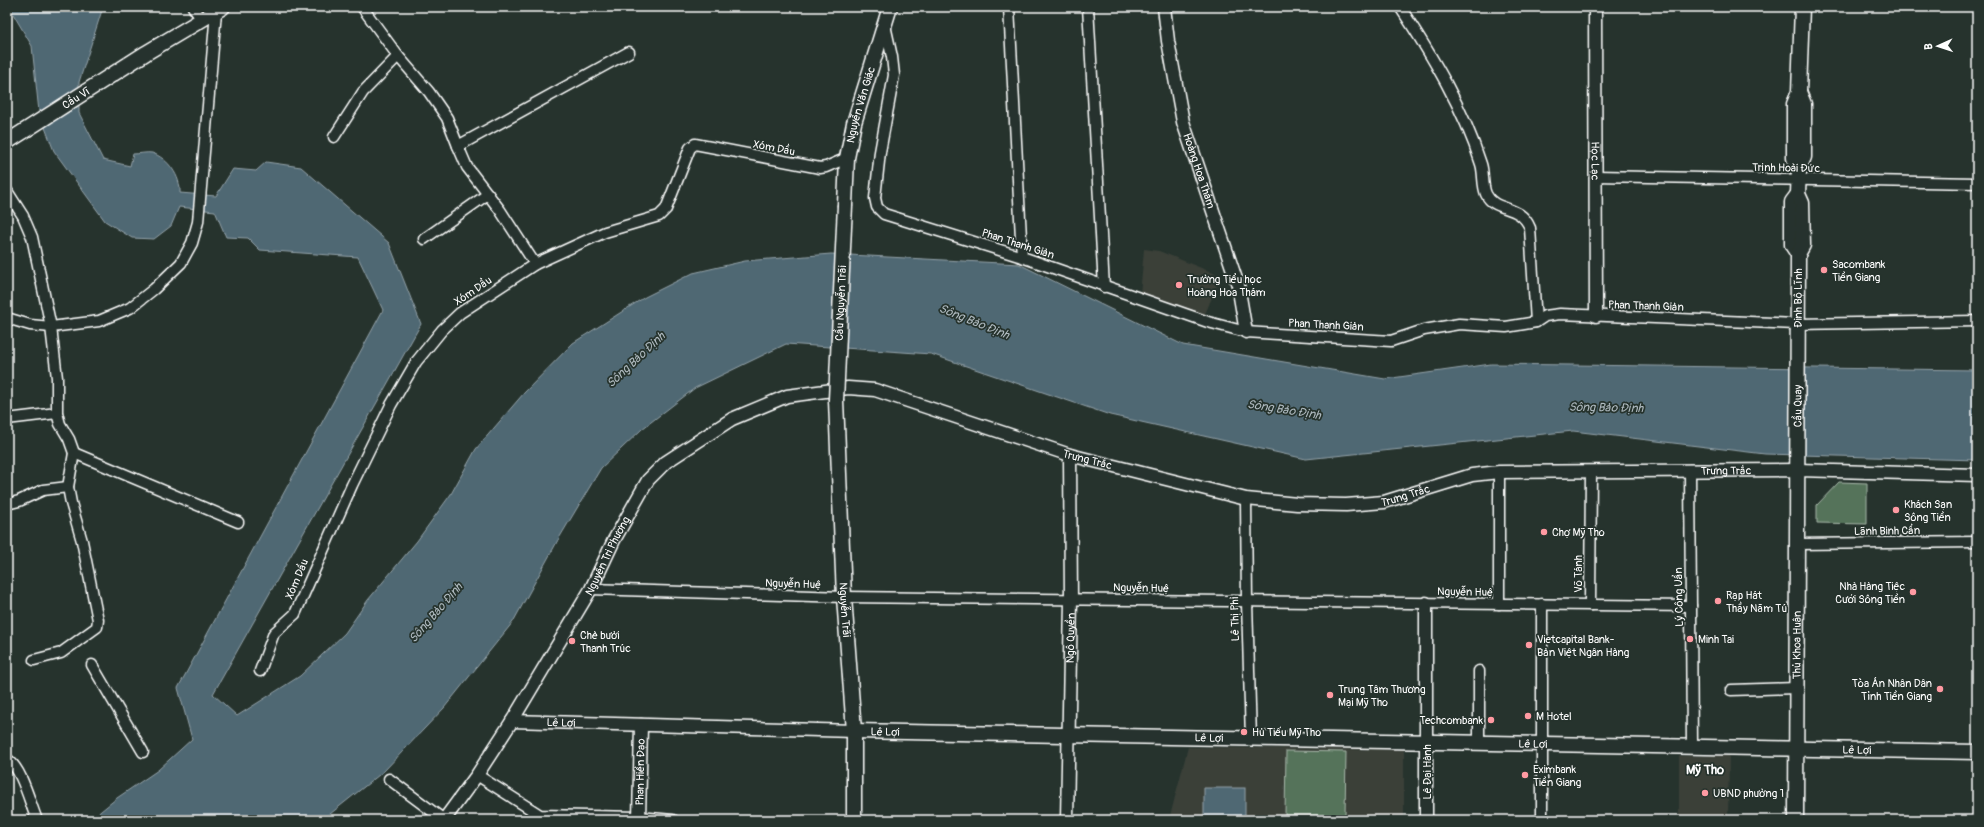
<svg xmlns="http://www.w3.org/2000/svg" width="1984" height="827" viewBox="0 0 1984 827" font-family="Pangolin,sans-serif">
	<style>
		.built { fill: #3a4039 }
		.green { fill: #55735a; stroke: #aab9ac }
		.water { fill: #4f6773; stroke: #95a4ab }
		.lines { fill: none; stroke-linecap: round; stroke-linejoin: round }
		.minor-casing { stroke: #fff; stroke-width: 13 }
		.tertiary-casing { stroke: #fff; stroke-width: 15 }
		.secondary-casing { stroke: #fff; stroke-width: 17 }
		.minor { stroke: #26332d; stroke-width: 10 }
		.tertiary { stroke: #26332d; stroke-width: 12 }
		.secondary { stroke: #26332d; stroke-width: 14 }
		.secondary-bridge-casing { stroke: #fff; stroke-width: 17; stroke-linecap: butt }
		.secondary-bridge { stroke: #26332d; stroke-width: 14 }
		.poi-dot { fill: #ff9aa2; stroke: #26332d; stroke-width: 1.5 }
		.labels { text-anchor: middle; dominant-baseline: central; stroke-width: 3.5; stroke-linejoin: round; paint-order: stroke }
		.street-label { font-size: 11px; fill: #fff; stroke: #26332d }
		.poi-label { font-size: 11px; fill: #fff; stroke: #26332d; text-anchor: start }
		.water-label { font-size: 12px; font-style: italic; fill: #b0bbc0; stroke: #26332d }
		.quarter-label { font-size: 13px; font-weight: bold; fill: #fff; stroke: #26332d }
	</style>
	<rect width="100%" height="100%" fill="#26332d"/>
	<filter id="ink" filterUnits="userSpaceOnUse"><feTurbulence type="fractalNoise" baseFrequency=".025" numOctaves="2"/><feDisplacementMap in="SourceGraphic" scale="8" xChannelSelector="R" yChannelSelector="G"/><feConvolveMatrix kernelMatrix="1 2 1 2 8 2 1 2 1" color-interpolation-filters="sRGB"/></filter>
	<g filter="url(#ink)">
		<g class="built">
			<polygon points="1144,249 1159,251 1221,276 1203,319 1140,295"/>
			<polygon points="1188,747 1404,750 1404,820 1169,820"/>
			<polygon points="1679,756 1729,756 1728,820 1679,820"/>
		</g>
		<g class="green">
			<polygon points="1839,482 1867,483 1867,524 1817,523 1817,505"/>
			<polygon points="1286,751 1346,752 1345,815 1285,815"/>
		</g>
		<g class="water">
			<path d="M 9,7 L 103,7 L 79,82 L 79,113 L 103,160 L 130,166 L 133,154 C 139,154 147,152 152,153 C 168,158 181,177 180,193 L 216,196 L 233,169 L 256,171 L 266,162 L 301,167 L 389,243 L 421,324 L 213,694 L 237,716 L 300,676 L 345,633 L 368,600 L 417,541 L 451,494 L 476,449 L 524,393 L 573,343 L 645,297 L 693,273 L 745,261 L 831,254 L 1019,264 L 1183,345 L 1385,379 L 1491,364 L 1977,370 L 1977,460 L 1765,454 L 1573,431 L 1306,459 L 1110,415 L 931,354 L 786,344 L 695,388 L 642,429 L 601,468 L 558,540 L 513,622 L 444,708 L 384,771 L 330,814 L 316,820 L 90,820 L 117,798 L 158,770 L 192,739 L 178,688 L 383,310 L 358,257 L 260,250 L 248,238 L 226,237 L 215,211 L 179,207 L 171,226 L 154,239 L 132,238 L 105,221 L 54,151 L 39,112 L 32,46 Z"/>
			<rect x="1204" y="788" width="41" height="32"/>
		</g>
		<g class="lines">
			<g class="minor-casing">
				<g id="minor">
					<polyline points="193,7 202,20"/>
					<polyline points="362,7 398,56 429,92 447,118 458,146"/>
					<polyline points="1009,7 1022,257"/>
					<polyline points="1088,7 1104,287"/>
					<path d="M 1400,7 C 1432,56 1463,107 1481,164 C 1484,173 1482,185 1486,194 C 1495,213 1520,203 1530,228 L 1536,322"/>
					<polyline points="885,25 892,57 894,75 880,152 875,198 877,207 884,214 1022,257 1208,322 1246,332 1391,341 1424,330 1459,324 1506,327 1536,322 1545,316 1560,314 1796,324 1977,321"/>
					<polyline points="334,137 363,92 398,56"/>
					<polyline points="1595,176 1977,183"/>
					<polyline points="7,191 23,216 32,237 51,327 57,378 57,413 60,424 69,439 74,453 68,487 71,503 82,541 98,620 97,627 61,653 34,660"/>
					<polyline points="424,239 488,194"/>
					<polyline points="535,264 500,210 467,167 458,146 629,52"/>
					<polyline points="7,318 30,325 51,327 99,321 130,308 154,289 181,263 192,243 198,222 216,12"/>
					<polyline points="7,419 57,413"/>
					<polyline points="74,453 238,522"/>
					<polyline points="1690,470 1692,747"/>
					<polyline points="1499,472 1499,604"/>
					<polyline points="1246,499 1247,602 1251,739"/>
					<polyline points="7,504 19,501 43,490 68,487"/>
					<polyline points="1797,544 1977,542"/>
					<polyline points="591,589 844,597 1691,606"/>
					<polyline points="1590,605 1591,471"/>
					<polyline points="92,665 143,752"/>
					<polyline points="260,671 274,633 295,614 352,485 391,405 416,362 442,330 460,313 535,264 605,232 659,216 666,209 690,148 695,144 820,168 826,167 847,158"/>
					<polyline points="1731,690 1796,688"/>
					<polyline points="1479,743 1479,671"/>
					<path d="M 7,759 C 22,768 30,804 37,820"/>
					<polyline points="477,775 540,815 639,817 673,820"/>
					<polyline points="389,779 444,820"/>
					<polyline points="1542,820 1542,604"/>
				</g>
			</g>
			<g class="tertiary-casing">
				<g id="tertiary">
					<path id="s1" d="M 1164,7 L 1168,41 L 1183,122 L 1238,285 L 1246,332"/>
					<path id="s2" d="M 1595,7 L 1596,316"/>
					<polyline points="1426,603 1426,820"/>
					<path id="s3" d="M 512,721 L 854,731"/>
					<path id="s4" d="M 444,820 L 477,775 L 512,721 L 591,589 L 614,540 L 648,480 L 666,462 L 732,419 L 787,396 L 848,388 L 875,390 L 1070,455 L 1246,499 L 1297,504 L 1346,505 L 1384,502 L 1472,475 L 1499,472 L 1798,470 L 1977,475"/>
					<path id="s5" d="M 639,820 L 641,725"/>
					<path id="s6" d="M 1067,820 L 1071,600 L 1070,455"/>
				</g>
			</g>
			<g class="secondary-casing">
				<g id="secondary">
					<polyline points="1799,92 1804,104 1804,157 1799,168"/>
					<path id="s7" d="M 7,142 L 146,53 L 223,7"/>
					<path id="s8" d="M 845,205 L 847,158 L 854,123 L 890,7"/>
					<polyline points="1798,254 1792,245 1792,202 1798,194"/>
					<path id="s9" d="M 836,400 L 844,597 L 854,731 L 854,820"/>
					<path id="s10" d="M 854,731 L 1977,752"/>
					<path id="s11" d="M 1796,820 L 1798,254 L 1803,245 L 1802,203 L 1798,194 L 1799,168 L 1794,158 L 1794,104 L 1799,92 L 1802,7"/>
				</g>
			</g>
			<use href="#minor" class="minor"/>
			<use href="#tertiary" class="tertiary"/>
			<use href="#secondary" class="secondary"/>
			<g class="secondary-bridge-casing">
				<g id="secondary-bridge">
					<path id="s12" d="M 836,400 L 845,205"/>
				</g>
			</g>
			<use href="#secondary-bridge" class="secondary-bridge"/>
		</g>
	</g>
	<g class="poi-dot">
		<circle cx="1824" cy="270" r="4"/>
		<circle cx="1179" cy="285" r="4"/>
		<circle cx="1896" cy="510" r="4"/>
		<circle cx="1544" cy="532" r="4"/>
		<circle cx="1913" cy="592" r="4"/>
		<circle cx="1718" cy="601" r="4"/>
		<circle cx="1690" cy="639" r="4"/>
		<circle cx="572" cy="641" r="4"/>
		<circle cx="1529" cy="645" r="4"/>
		<circle cx="1940" cy="689" r="4"/>
		<circle cx="1330" cy="695" r="4"/>
		<circle cx="1528" cy="716" r="4"/>
		<circle cx="1491" cy="720" r="4"/>
		<circle cx="1244" cy="732" r="4"/>
		<circle cx="1525" cy="775" r="4"/>
		<circle cx="1705" cy="793" r="4"/>
	</g>
	<g class="labels">
		<g class="street-label">
			<text stroke="none"><textPath href="#s7" startOffset="82">Cầu Vĩ</textPath></text>
			<text stroke="none"><textPath href="#s8" startOffset="102">Nguyễn Văn Giác</textPath></text>
			<text transform="translate(774 148) rotate(11)">Xóm Dầu</text>
			<text stroke="none"><textPath href="#s2" startOffset="154">Học Lạc</textPath></text>
			<text transform="translate(1786 168) rotate(1)">Trịnh Hoài Đức</text>
			<text stroke="none"><textPath href="#s1" startOffset="168">Hoàng Hoa Thám</textPath></text>
			<text transform="translate(1018 244) rotate(18)">Phan Thanh Giản</text>
			<text transform="translate(473 291) rotate(-34)">Xóm Dầu</text>
			<text stroke="none"><textPath href="#s11" startOffset="522">Đinh Bộ Lĩnh</textPath></text>
			<text stroke="none"><textPath href="#s12" startOffset="97">Cầu Nguyễn Trãi</textPath></text>
			<text transform="translate(1646 306) rotate(2)">Phan Thanh Giản</text>
			<text transform="translate(1326 325) rotate(3)">Phan Thanh Giản</text>
			<text stroke="none"><textPath href="#s11" startOffset="414">Cầu Quay</textPath></text>
			<text stroke="none"><textPath href="#s4" startOffset="873">Trưng Trắc</textPath></text>
			<text stroke="none"><textPath href="#s4" startOffset="1521">Trưng Trắc</textPath></text>
			<text stroke="none"><textPath href="#s4" startOffset="1197">Trưng Trắc</textPath></text>
			<text transform="translate(1887 531) rotate(-1)">Lãnh Binh Cẩn</text>
			<text stroke="none"><textPath href="#s4" startOffset="311">Nguyễn Tri Phương</textPath></text>
			<text transform="translate(1578 574) rotate(-90)">Võ Tánh</text>
			<text transform="translate(297 579) rotate(-67)">Xóm Dầu</text>
			<text transform="translate(793 584) rotate(2)">Nguyễn Huệ</text>
			<text transform="translate(1141 588) rotate(1)">Nguyễn Huệ</text>
			<text transform="translate(1465 592) rotate(1)">Nguyễn Huệ</text>
			<text transform="translate(1679 597) rotate(-91)">Lý Công Uẩn</text>
			<text stroke="none"><textPath href="#s9" startOffset="210">Nguyễn Trãi</textPath></text>
			<text transform="translate(1235 619) rotate(-91)">Lê Thị Phỉ</text>
			<text stroke="none"><textPath href="#s6" startOffset="182">Ngô Quyền</textPath></text>
			<text stroke="none"><textPath href="#s11" startOffset="175">Thủ Khoa Huân</textPath></text>
			<text stroke="none"><textPath href="#s3" startOffset="49">Lê Lợi</textPath></text>
			<text stroke="none"><textPath href="#s10" startOffset="31">Lê Lợi</textPath></text>
			<text stroke="none"><textPath href="#s10" startOffset="355">Lê Lợi</textPath></text>
			<text stroke="none"><textPath href="#s10" startOffset="679">Lê Lợi</textPath></text>
			<text stroke="none"><textPath href="#s10" startOffset="1003">Lê Lợi</textPath></text>
			<text stroke="none"><textPath href="#s5" startOffset="48">Phan Hiển Đạo</textPath></text>
			<text transform="translate(1427 772) rotate(-90)">Lê Đại Hành</text>
		</g>
		<g class="poi-label">
			<text x="1832" y="264">Sacombank<tspan x="1832" dy="13">Tiền Giang</tspan></text>
			<text x="1187" y="279">Trường Tiểu học<tspan x="1187" dy="13">Hoàng Hoa Thám</tspan></text>
			<text x="1904" y="504">Khách Sạn<tspan x="1904" dy="13">Sông Tiền</tspan></text>
			<text x="1552" y="532">Chợ Mỹ Tho</text>
			<text x="1905" y="586" text-anchor="end">Nhà Hàng Tiệc<tspan x="1905" dy="13">Cưới Sông Tiền</tspan></text>
			<text x="1726" y="595">Rạp Hát<tspan x="1726" dy="13">Thầy Năm Tú</tspan></text>
			<text x="580" y="635">Chè bưởi<tspan x="580" dy="13">Thanh Trúc</tspan></text>
			<text x="1537" y="639">Vietcapital Bank-<tspan x="1537" dy="13">Bản Việt Ngân Hàng</tspan></text>
			<text x="1698" y="639">Minh Tai</text>
			<text x="1932" y="683" text-anchor="end">Tòa Án Nhân Dân<tspan x="1932" dy="13">Tỉnh Tiền Giang</tspan></text>
			<text x="1338" y="689">Trung Tâm Thương<tspan x="1338" dy="13">Mại Mỹ Tho</tspan></text>
			<text x="1536" y="716">M Hotel</text>
			<text x="1483" y="720" text-anchor="end">Techcombank</text>
			<text x="1252" y="732">Hủ Tiếu Mỹ Tho</text>
			<text x="1533" y="769">Eximbank<tspan x="1533" dy="13">Tiền Giang</tspan></text>
			<text x="1713" y="793">UBND phường 1</text>
		</g>
		<g class="water-label">
			<text transform="translate(974 322) rotate(22)">Sông Bảo Định</text>
			<text transform="translate(636 360) rotate(-43)">Sông Bảo Định</text>
			<text transform="translate(1606 408) rotate(1)">Sông Bảo Định</text>
			<text transform="translate(1284 410) rotate(9)">Sông Bảo Định</text>
			<text transform="translate(436 613) rotate(-49)">Sông Bảo Định</text>
		</g>
		<g class="quarter-label">
			<text x="1705" y="770">Mỹ Tho</text>
		</g>
	</g>
	<rect width="1984" height="827" fill="none" stroke="#26332d" stroke-width="24"/>
	<rect x="12" y="12" width="1960" height="803" fill="none" stroke="#fff" stroke-width="1.5" filter="url(#ink)"/>
	<g transform="translate(1938 46) rotate(267)" stroke="#26332d" stroke-width="3" paint-order="stroke">
	<path d="M0-3L7 15L0 10L-7 15Z" fill="#ffffff"/>
	<text y="-6" font-size="11" font-weight="bold" text-anchor="middle" fill="#ffffff">B</text>
	</g>
</svg>
